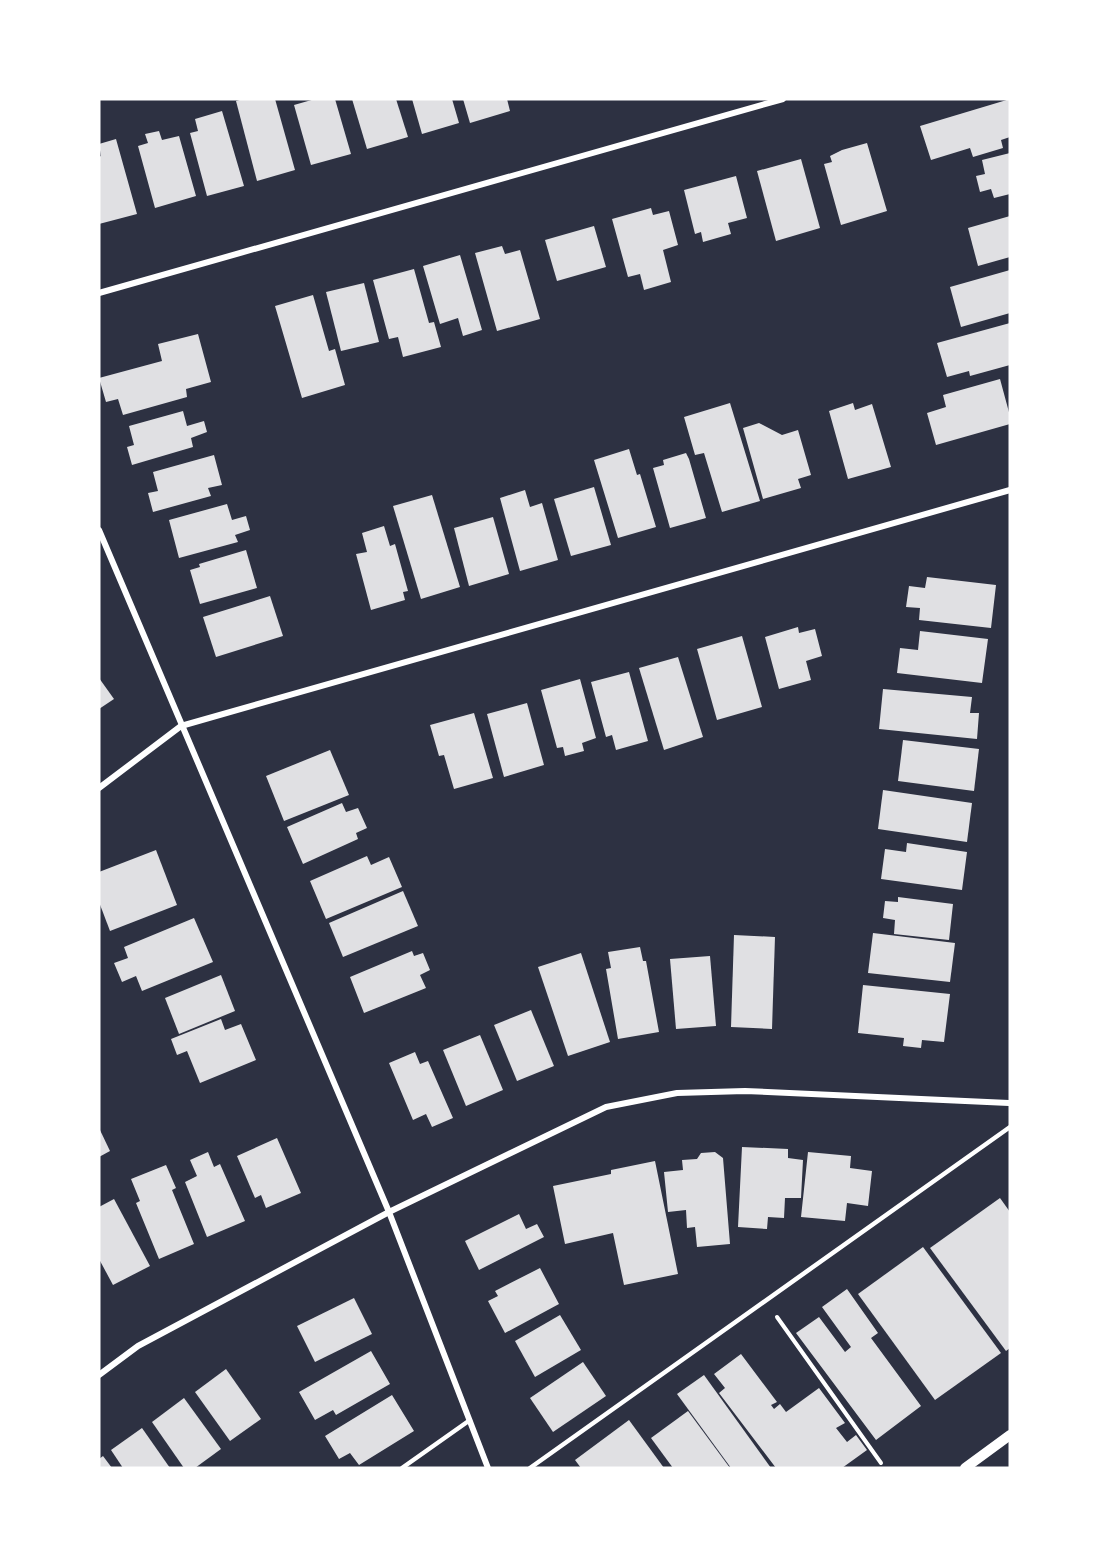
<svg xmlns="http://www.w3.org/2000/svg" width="1109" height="1567" viewBox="0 0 1109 1567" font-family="'Zilla Slab',serif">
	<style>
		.building { fill: #e0e0e3 }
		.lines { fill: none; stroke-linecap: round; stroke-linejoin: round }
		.path { stroke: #fff; stroke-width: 4 }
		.service { stroke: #fff; stroke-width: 4.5 }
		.minor { stroke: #fff; stroke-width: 6 }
		.tertiary { stroke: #fff; stroke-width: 10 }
	</style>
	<rect width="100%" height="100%" fill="#2d3142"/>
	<g class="building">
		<polygon points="243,99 275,99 295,170 257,181 236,101"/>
		<polygon points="315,99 335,99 351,154 311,165 294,105"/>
		<polygon points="352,99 396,99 408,137 367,149"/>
		<polygon points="412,99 452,99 459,123 422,134"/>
		<polygon points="463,99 507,99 510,111 470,123"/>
		<polygon points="1010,99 1010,137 1001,140 1003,148 973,157 970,148 931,160 920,126"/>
		<polygon points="222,111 244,186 207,196 190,133 198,131 195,119"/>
		<polygon points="159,131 162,140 179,136 196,196 155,208 138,146 148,143 145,134"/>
		<polygon points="116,139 137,214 99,224 99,157 101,156 99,144"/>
		<polygon points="867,143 887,211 841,225 824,164 832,162 830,156 842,150"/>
		<polygon points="1010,153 1010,194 994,198 991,189 980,192 976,176 985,174 982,160"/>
		<polygon points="801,159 820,228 776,241 757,171"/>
		<polygon points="736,176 747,218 728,223 731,234 703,242 701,232 695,234 684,190"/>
		<polygon points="651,208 653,215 669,211 678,245 663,250 671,282 644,290 640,274 628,277 612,219"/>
		<polygon points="1010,216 1010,257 978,266 968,228"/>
		<polygon points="594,226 606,267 557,281 545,240"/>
		<polygon points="502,246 505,254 520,250 540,319 497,331 475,253"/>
		<polygon points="460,255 482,330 463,336 458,318 440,324 423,266"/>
		<polygon points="414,269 429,323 434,322 441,347 403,357 398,337 389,339 373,280"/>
		<polygon points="1010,270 1010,313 961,327 950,287"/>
		<polygon points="364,283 379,342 341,351 326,292"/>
		<polygon points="313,295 329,351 335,349 345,385 302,398 275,306"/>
		<polygon points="1010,323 1010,365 970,376 969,371 947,377 937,343"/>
		<polygon points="198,334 211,382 186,389 187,397 123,415 118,399 106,402 99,378 162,361 158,344"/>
		<polygon points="1000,379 1010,416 1010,424 936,445 927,413 946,407 943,395"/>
		<polygon points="730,403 760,501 722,512 704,453 695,455 684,417"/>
		<polygon points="853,403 855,410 872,404 891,467 848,479 829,411"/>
		<polygon points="183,411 187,426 204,421 207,432 191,438 193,447 132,465 127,447 134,445 129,426"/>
		<polygon points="759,423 782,435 798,430 811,475 798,479 801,488 763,499 743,428"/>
		<polygon points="629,449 637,475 640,474 656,527 618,538 594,460"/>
		<polygon points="686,453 689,459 706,518 670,528 653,468 664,465 663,460"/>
		<polygon points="214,455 222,485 208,488 211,496 153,512 148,493 158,491 153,472"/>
		<polygon points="594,487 611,545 571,556 554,499"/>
		<polygon points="525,490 530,507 542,503 558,560 520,571 500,498"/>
		<polygon points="432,495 460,587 421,599 393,506"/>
		<polygon points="227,504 232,520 246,516 250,530 235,535 238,542 179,558 169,520"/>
		<polygon points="493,517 509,574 469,586 454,528"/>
		<polygon points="384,526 390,546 395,544 408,591 403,592 405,600 371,610 356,554 367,552 362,533"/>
		<polygon points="246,550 257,588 200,604 190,570 200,567 199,564"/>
		<polygon points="927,577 996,585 991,628 919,620 920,608 906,607 909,586 925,588"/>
		<polygon points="270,596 283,636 216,657 203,617"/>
		<polygon points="798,627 799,633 815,629 822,656 806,661 811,680 779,689 765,637"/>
		<polygon points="920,631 988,639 982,683 897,673 900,648 918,650"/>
		<polygon points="742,636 762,707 717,720 697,649"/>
		<polygon points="678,657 703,737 664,750 639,668"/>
		<polygon points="629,672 648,741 616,750 612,735 606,737 591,682"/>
		<polygon points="99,678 114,699 99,709"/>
		<polygon points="580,679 596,738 582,743 584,751 565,756 563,747 557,748 541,690"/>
		<polygon points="883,689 972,697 970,713 979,713 977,739 879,729"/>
		<polygon points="527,703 544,765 504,777 487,714"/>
		<polygon points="474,713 493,778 454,789 444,755 439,756 430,725"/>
		<polygon points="903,740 979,749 974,791 898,781"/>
		<polygon points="330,750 349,795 284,821 266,776"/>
		<polygon points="883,790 972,803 967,842 878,829"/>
		<polygon points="342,803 346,812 358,808 367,828 356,833 358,839 303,864 287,827"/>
		<polygon points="907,843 967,852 962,890 881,879 885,849 906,852"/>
		<polygon points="156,850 177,905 110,931 99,902 99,872"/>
		<polygon points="367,856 371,865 389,857 402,887 326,919 310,881"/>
		<polygon points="403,891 418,926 343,957 329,923"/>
		<polygon points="898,897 953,904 949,940 894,934 895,920 883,918 885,901 898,902"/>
		<polygon points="194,918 213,962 142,991 136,976 122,982 114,963 128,958 124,947"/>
		<polygon points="873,933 955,943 950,982 868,973"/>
		<polygon points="734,935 775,937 772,1029 731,1027"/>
		<polygon points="640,947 643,961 646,961 659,1032 618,1039 606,969 611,968 608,952"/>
		<polygon points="412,951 414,956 423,953 430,970 420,975 426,988 364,1013 350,977"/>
		<polygon points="581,953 610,1042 568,1056 538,967"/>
		<polygon points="710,956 716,1026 676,1029 670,959"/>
		<polygon points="221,975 235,1011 179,1034 165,998"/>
		<polygon points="863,985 950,994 944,1042 922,1040 921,1048 903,1046 904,1038 858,1033"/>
		<polygon points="531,1010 554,1066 517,1081 494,1025"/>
		<polygon points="221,1019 225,1030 241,1024 256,1060 200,1083 187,1051 177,1055 171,1039"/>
		<polygon points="480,1035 503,1090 466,1106 443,1050"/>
		<polygon points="415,1052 420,1064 428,1061 453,1118 432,1127 426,1114 413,1120 389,1063"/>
		<polygon points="99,1128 110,1151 99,1157"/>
		<polygon points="277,1138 301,1193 266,1208 261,1195 255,1198 237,1156"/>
		<polygon points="742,1147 788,1149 788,1158 803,1160 801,1198 785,1198 784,1218 768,1217 767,1229 738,1227"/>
		<polygon points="208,1152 214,1167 220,1164 245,1221 207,1237 185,1182 197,1176 190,1160"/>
		<polygon points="715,1152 723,1158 730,1244 697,1247 695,1227 687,1228 686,1210 668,1212 664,1172 683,1170 682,1160 697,1159 701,1153"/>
		<polygon points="808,1152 851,1156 850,1168 872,1171 868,1206 847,1203 845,1221 801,1217"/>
		<polygon points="655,1161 678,1274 624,1285 613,1233 565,1244 553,1186 611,1174 611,1170"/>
		<polygon points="166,1165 176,1188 172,1190 194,1244 159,1259 136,1203 140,1201 131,1179"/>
		<polygon points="1000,1198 1010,1212 1010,1348 1006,1351 930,1248"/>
		<polygon points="114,1199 150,1266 113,1285 99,1259 99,1207"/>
		<polygon points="519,1214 526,1229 537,1224 544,1237 479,1270 465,1241"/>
		<polygon points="923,1247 1001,1353 935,1400 858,1294"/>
		<polygon points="540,1268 559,1304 505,1333 488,1301 498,1296 495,1291"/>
		<polygon points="847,1289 878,1333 871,1338 921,1406 876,1440 796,1333 819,1317 845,1352 851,1347 822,1307"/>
		<polygon points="354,1298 372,1334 315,1362 297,1326"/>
		<polygon points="560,1315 581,1350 535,1377 515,1341"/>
		<polygon points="371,1351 390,1384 336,1415 333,1410 315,1420 299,1392"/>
		<polygon points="741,1354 777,1402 771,1405 774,1409 780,1404 786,1412 819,1388 845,1423 836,1428 847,1442 856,1435 867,1450 842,1468 776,1468 719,1393 725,1388 714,1374"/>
		<polygon points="583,1362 606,1396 553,1432 530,1398"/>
		<polygon points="226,1369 261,1419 230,1441 195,1392"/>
		<polygon points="704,1375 771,1468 731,1468 677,1394"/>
		<polygon points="392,1395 414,1431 359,1465 350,1453 339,1459 325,1436"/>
		<polygon points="184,1398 221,1449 195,1468 184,1468 152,1422"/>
		<polygon points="688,1411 730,1468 673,1468 651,1438"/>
		<polygon points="629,1420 664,1468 581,1468 575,1460"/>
		<polygon points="142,1428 170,1468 123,1468 111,1450"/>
		<polygon points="103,1456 112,1468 99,1468 99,1459"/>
	</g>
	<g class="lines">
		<polyline class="path" points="777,1317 881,1463"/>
		<g class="service">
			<polyline points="402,1468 470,1420"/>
			<polyline points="530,1468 1010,1127"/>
		</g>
		<g class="minor">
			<polyline points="99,293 783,99"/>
			<polyline points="99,530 389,1212 488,1468"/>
			<polyline points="99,788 181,726 1010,490"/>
			<polyline points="99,1375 138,1346 389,1212 606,1107 677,1093 745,1091 1009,1103"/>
		</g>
		<polyline class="tertiary" points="965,1468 1010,1435"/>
	</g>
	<rect width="1109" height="1567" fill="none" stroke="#ffffff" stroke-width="201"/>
</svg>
